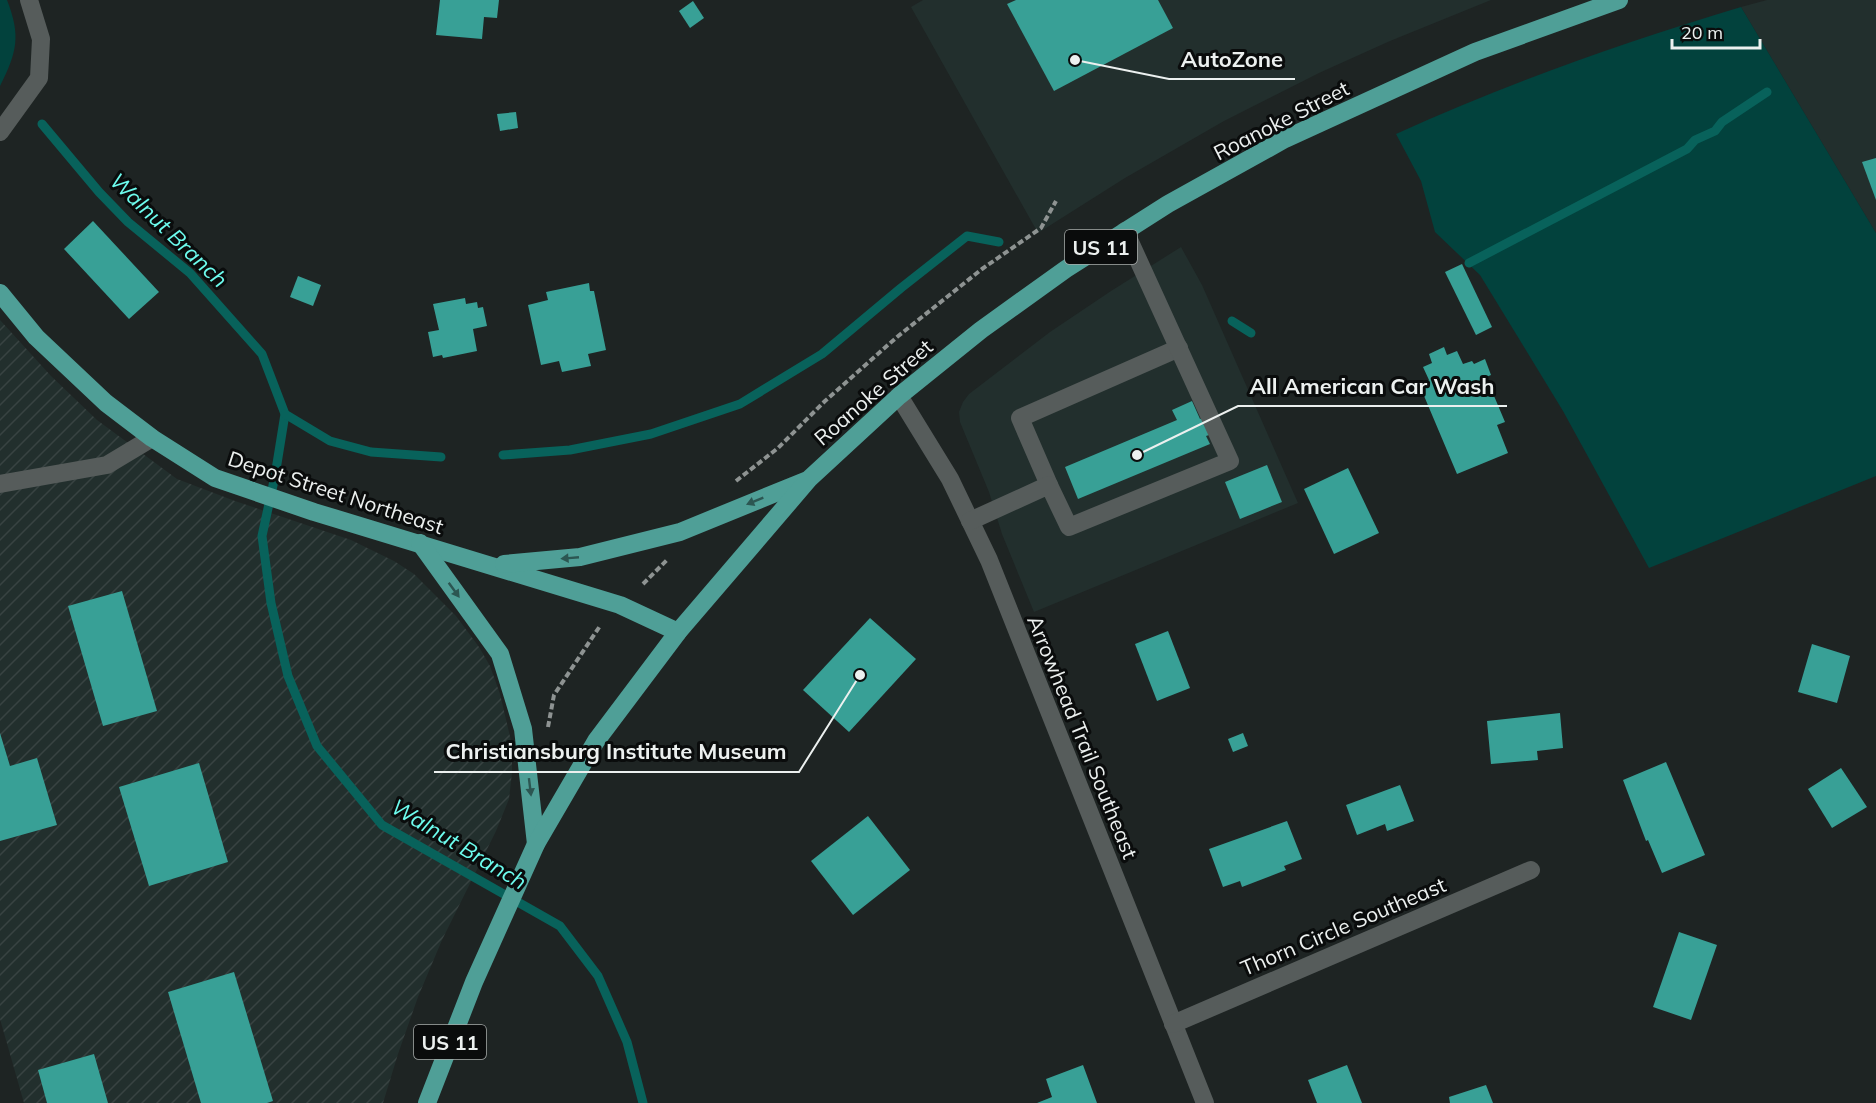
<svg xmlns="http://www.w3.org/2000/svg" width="1876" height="1103" viewBox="0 0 1876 1103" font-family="Mulish,sans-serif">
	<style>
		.built { fill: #222f2d }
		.industrial { fill: url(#industrial-furrows) }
		.green { fill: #02423d }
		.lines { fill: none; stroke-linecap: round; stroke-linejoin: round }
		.stream { stroke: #08625b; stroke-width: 9 }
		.building { fill: #38a096 }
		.path { stroke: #8e9392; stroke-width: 4; stroke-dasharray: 6 3; stroke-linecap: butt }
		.minor { stroke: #565c5b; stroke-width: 18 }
		.major { stroke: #4f9f97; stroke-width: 18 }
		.oneway { fill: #2c5652 }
		.labels { text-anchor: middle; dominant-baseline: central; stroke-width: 6; stroke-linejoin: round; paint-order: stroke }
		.shield { fill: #0a0c0c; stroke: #a8acab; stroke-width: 1.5 }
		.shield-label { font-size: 20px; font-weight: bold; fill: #ecf0ef }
		.street-label { font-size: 21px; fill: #ecf0ef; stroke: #0a0c0c }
		.water-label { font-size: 22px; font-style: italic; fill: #6dfcee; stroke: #0a0c0c }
		.leader { fill: none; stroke: #ecf0ef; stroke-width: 2 }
		.callout-dot { fill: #ecf0ef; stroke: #0a0c0c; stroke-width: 2 }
		.callout-label { font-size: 22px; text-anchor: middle; font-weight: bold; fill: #ecf0ef; stroke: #0a0c0c; stroke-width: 6; stroke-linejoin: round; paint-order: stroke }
	</style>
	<defs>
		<pattern id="industrial-furrows" width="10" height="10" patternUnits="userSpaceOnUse" patternTransform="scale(1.5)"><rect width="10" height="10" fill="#222f2d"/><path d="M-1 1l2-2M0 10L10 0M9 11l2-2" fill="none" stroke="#384342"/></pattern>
	</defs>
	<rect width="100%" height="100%" fill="#1e2423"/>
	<g class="built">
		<polygon points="923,0 1491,0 1390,41 1319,73 1224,121 1125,178 1038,233 911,7"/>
		<polygon points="1767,0 1876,0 1876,233 1741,7"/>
		<polygon points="1181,247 1202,285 1298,503 1034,612 1002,534 989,492 960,422 959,412 963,402 969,394 1050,332 1111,291"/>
	</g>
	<polygon class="industrial" points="0,320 51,376 97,420 177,479 235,501 351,540 394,561 414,574 456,616 479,647 490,666 500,694 512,745 512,772 509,799 496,831 442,940 418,997 398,1054 383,1103 24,1103 0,1019"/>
	<g class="green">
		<path d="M 0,0 L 7,0 C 21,36 17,52 0,86 Z"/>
		<path d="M 1741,7 L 1876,233 L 1876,476 L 1649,568 L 1563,411 L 1480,275 L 1435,232 L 1421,181 L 1396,134 C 1509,83 1621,43 1741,7 Z"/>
	</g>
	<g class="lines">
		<g class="stream">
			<polyline points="42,124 99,192 128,222 190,273 262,354 285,414 275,476 262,536 271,603 288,676 317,746 382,825 560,926 598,976 627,1042 643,1103"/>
			<polyline points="1469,263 1687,149 1695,140 1715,131 1722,122 1767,92"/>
			<polyline points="1232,321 1251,333"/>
			<polyline points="285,414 330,441 371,452 441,457"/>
			<polyline points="503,455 570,450 651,434 740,404 822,354 901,288 967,236 999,242"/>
		</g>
	</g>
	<g class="building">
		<polygon points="440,0 499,0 497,18 484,17 482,39 436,35"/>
		<polygon points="1016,0 1158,0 1173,28 1054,91 1007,4"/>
		<polygon points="693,1 704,18 690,28 679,11"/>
		<polygon points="516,112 518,128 500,131 497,114"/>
		<polygon points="1876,158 1876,200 1862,162"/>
		<polygon points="93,221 159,292 129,319 64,249"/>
		<polygon points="1462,264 1492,327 1476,335 1445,272"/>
		<polygon points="298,276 321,285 313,306 290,297"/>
		<polygon points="589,283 590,291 594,291 606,350 588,354 591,366 562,372 559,361 541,365 528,305 548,300 546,292"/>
		<polygon points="465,298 466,304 477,302 478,308 483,307 487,326 473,329 477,351 443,358 442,355 433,357 428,332 439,330 433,304"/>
		<polygon points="1444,347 1447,355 1457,351 1463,364 1472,361 1474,364 1485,359 1491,375 1486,377 1505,422 1497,425 1508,453 1457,474 1419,384 1429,380 1423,367 1432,363 1429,354"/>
		<polygon points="1192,401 1200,419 1208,416 1215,433 1206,436 1210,444 1078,499 1065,467 1177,420 1172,410"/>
		<polygon points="1267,465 1282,502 1240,519 1225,482"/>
		<polygon points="1348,468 1379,533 1334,554 1304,489"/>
		<polygon points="122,591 157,711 103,726 68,606"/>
		<polygon points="870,618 916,659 849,732 803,690"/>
		<polygon points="1168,631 1190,688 1157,701 1135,644"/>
		<polygon points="1812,644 1850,656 1837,703 1798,692"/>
		<polygon points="1560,713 1563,748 1537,751 1538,760 1491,764 1487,721"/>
		<polygon points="0,733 10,766 37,758 57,825 0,841"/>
		<polygon points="1243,733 1248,746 1233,752 1228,739"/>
		<polygon points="1666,762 1705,855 1662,873 1648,840 1646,841 1623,780"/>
		<polygon points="199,763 228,862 149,886 119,787"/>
		<polygon points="1841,768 1867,807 1832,828 1808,789"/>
		<polygon points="1400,785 1414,821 1387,831 1385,824 1357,835 1346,805"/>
		<polygon points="868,816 910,870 853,915 811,861"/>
		<polygon points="1287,821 1302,859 1284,866 1286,870 1242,887 1240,881 1223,887 1209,849"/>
		<polygon points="1679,932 1717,945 1691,1020 1653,1007"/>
		<polygon points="234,972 273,1101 267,1103 201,1103 168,992"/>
		<polygon points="94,1054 108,1103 47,1103 38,1070"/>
		<polygon points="1083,1065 1097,1103 1037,1103 1052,1097 1046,1079"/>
		<polygon points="1347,1065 1362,1103 1317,1103 1308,1080"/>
		<polygon points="1486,1085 1493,1103 1450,1103 1449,1097"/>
	</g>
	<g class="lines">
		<g class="path">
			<polyline points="736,481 778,448 825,401 897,337 982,269 1041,228 1056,201"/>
			<polyline points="643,584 667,560"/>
			<polyline points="548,727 554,695 600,626"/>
		</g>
		<g class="minor">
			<polyline points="0,132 39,78 41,39 29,0"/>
			<polyline points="899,396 950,479 989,560 1205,1103"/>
			<polyline points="0,484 107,465 152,438"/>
			<polyline points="1049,485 1020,418 1179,348"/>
			<polyline points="970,521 1049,485 1069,527 1230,461 1125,231"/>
			<polyline points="1173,1024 1531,870"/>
		</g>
		<g class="major">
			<polyline points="0,293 36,337 106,403 152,438 215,478 314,512 620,605 678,632"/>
			<polyline points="420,543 500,654 523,729 536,844"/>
			<polyline points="504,564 580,557 680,532 805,481"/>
			<polyline points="427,1103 474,982 536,844 596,741 678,632 809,479 899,396 981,330 1066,269 1168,204 1285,139 1475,52 1619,0"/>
		</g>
	</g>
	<defs><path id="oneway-solid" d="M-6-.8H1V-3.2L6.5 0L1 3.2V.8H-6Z" transform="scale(1.5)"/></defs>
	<g class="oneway">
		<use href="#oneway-solid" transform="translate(755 501) rotate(158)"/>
		<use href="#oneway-solid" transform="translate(570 558) rotate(175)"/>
		<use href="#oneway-solid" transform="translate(454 590) rotate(54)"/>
		<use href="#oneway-solid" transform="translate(530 787) rotate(83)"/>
	</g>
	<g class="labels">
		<g class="shield">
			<rect x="1065" y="230" width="72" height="34" rx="4.5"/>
			<rect x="414" y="1025" width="72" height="34" rx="4.5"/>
		</g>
		<g class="shield-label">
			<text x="1101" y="247">US 11</text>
			<text x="450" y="1042">US 11</text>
		</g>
		<g class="street-label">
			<text transform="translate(1281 120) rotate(-27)">Roanoke Street</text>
			<text transform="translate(873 392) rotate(-41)">Roanoke Street</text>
			<text transform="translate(336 492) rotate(18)">Depot Street Northeast</text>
			<text transform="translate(1083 737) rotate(68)">Arrowhead Trail Southeast</text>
			<text transform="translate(1343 926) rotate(-23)">Thorn Circle Southeast</text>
		</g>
		<g class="water-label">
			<text transform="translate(169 230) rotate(44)">Walnut Branch</text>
			<text transform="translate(459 844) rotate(31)">Walnut Branch</text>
		</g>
	</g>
	<path class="leader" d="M1075 60L1169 79H1295M1137 455L1238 406H1507M860 675L799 772H434"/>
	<g class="callout-dot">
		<circle cx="1075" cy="60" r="6"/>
		<circle cx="1137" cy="455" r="6"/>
		<circle cx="860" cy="675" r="6"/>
	</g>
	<g class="callout-label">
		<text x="1232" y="67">AutoZone</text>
		<text x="1372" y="394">All American Car Wash</text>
		<text x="616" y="759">Christiansburg Institute Museum</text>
	</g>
	<path d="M1672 39v9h88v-9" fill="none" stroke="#ecf0ef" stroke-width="3"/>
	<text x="1681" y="39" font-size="18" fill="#ecf0ef" stroke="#0a0c0c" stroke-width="4.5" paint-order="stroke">20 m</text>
</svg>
